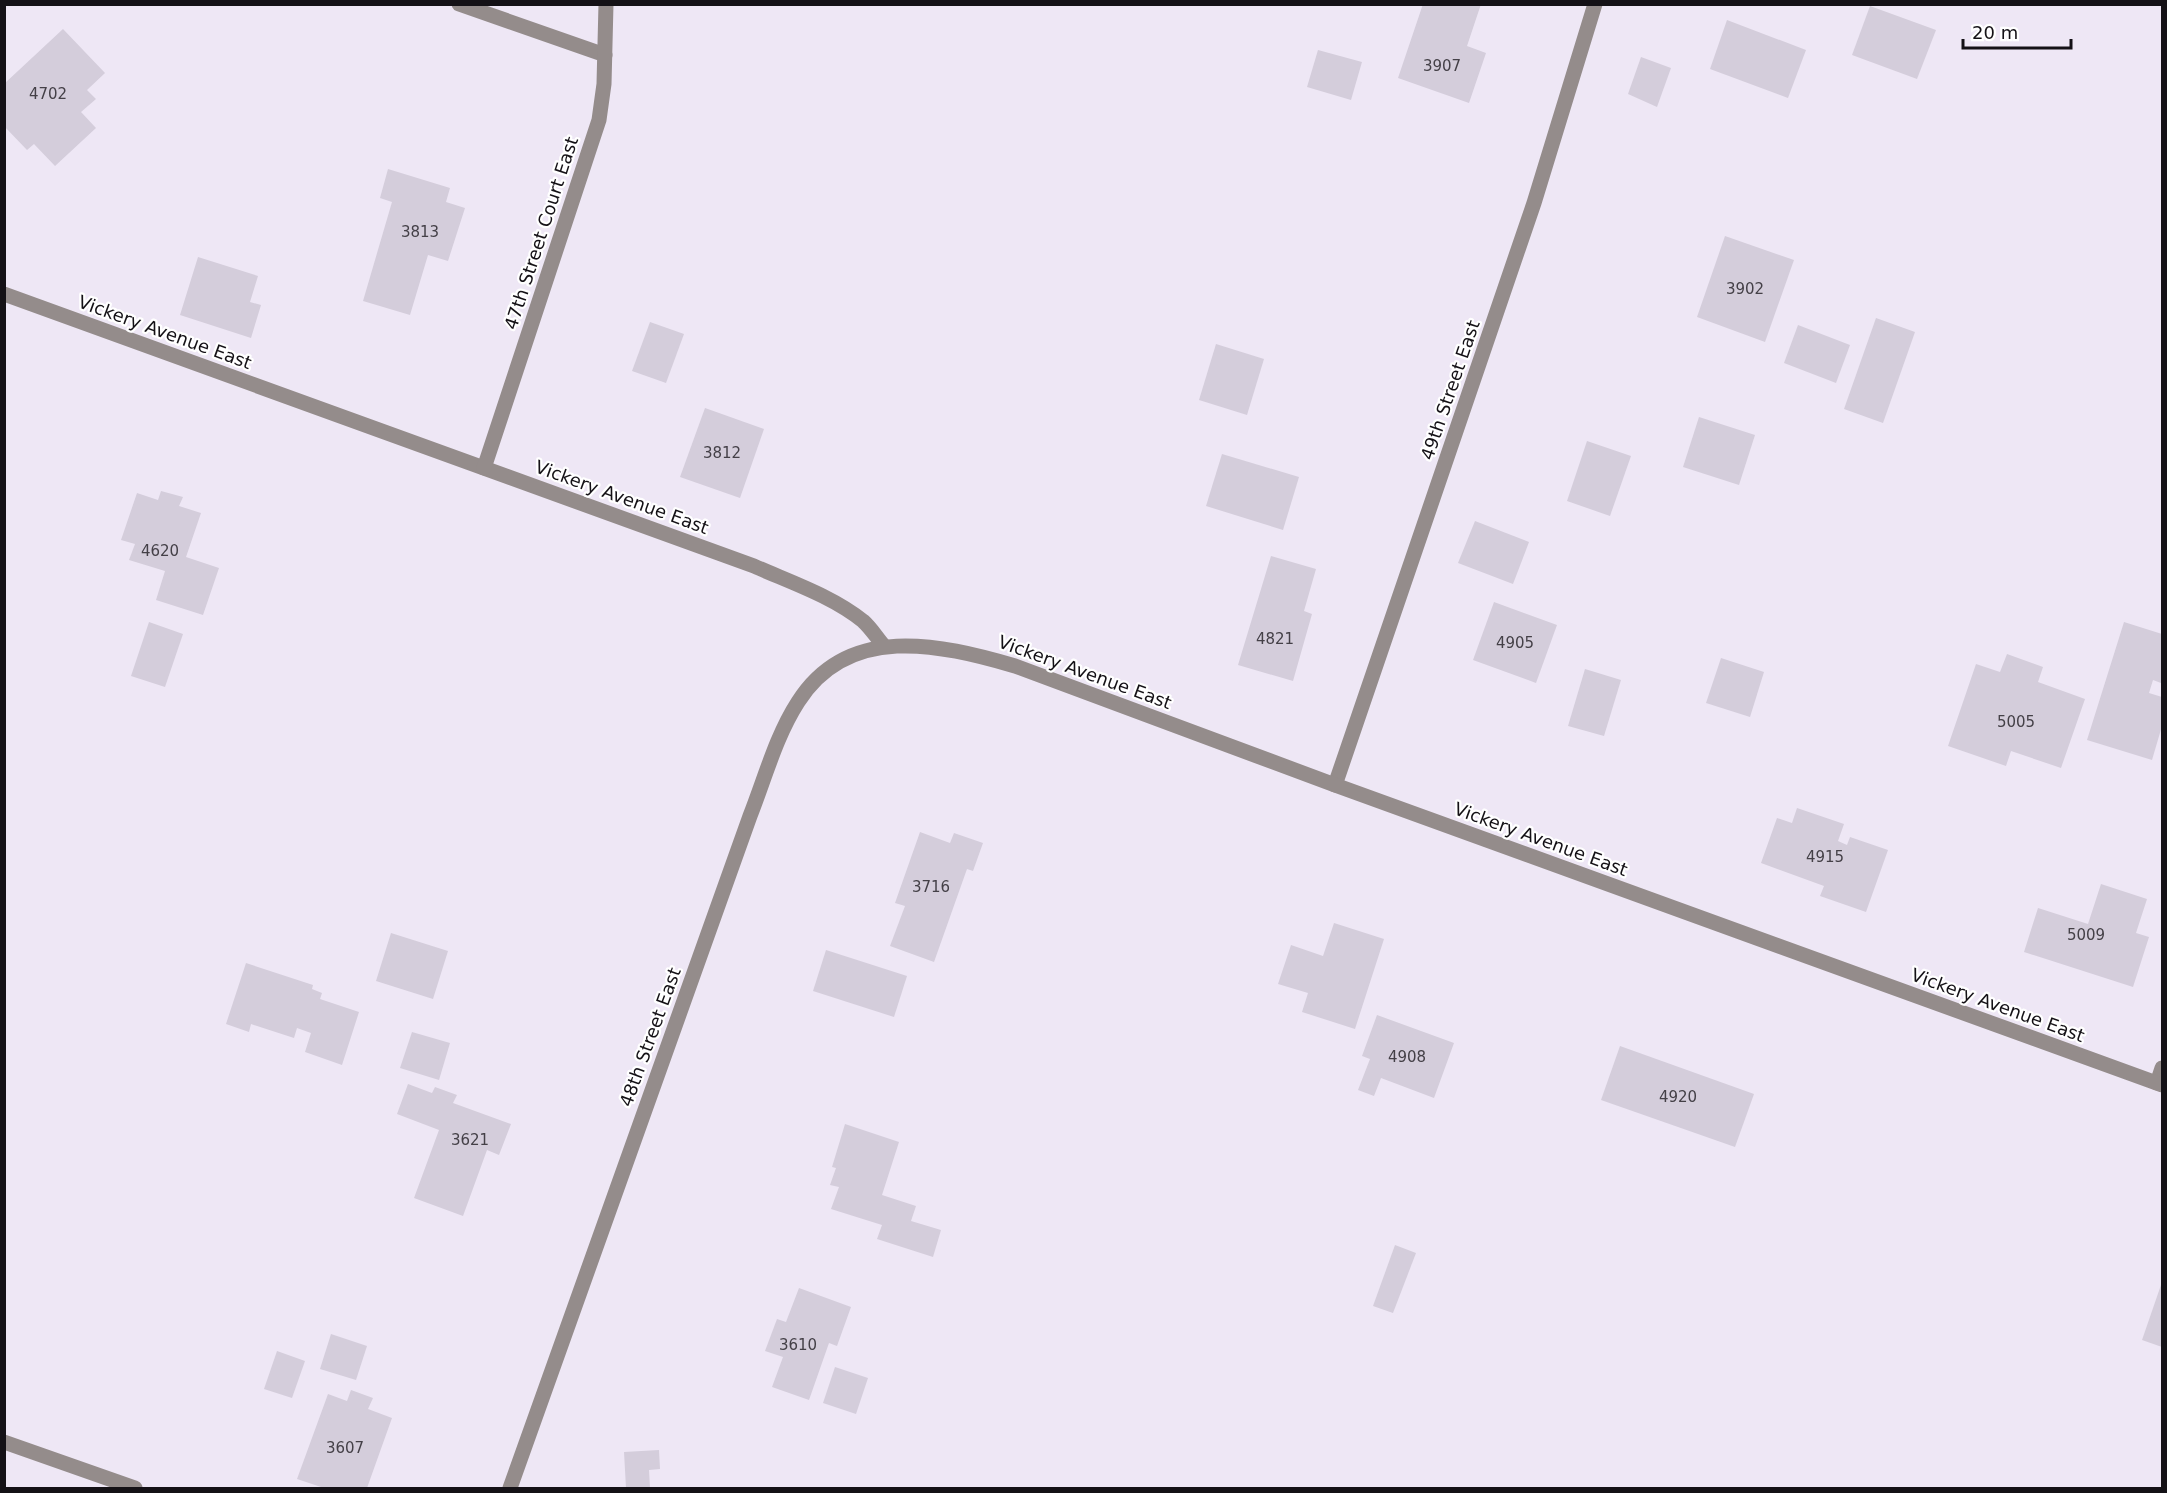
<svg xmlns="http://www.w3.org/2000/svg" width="2167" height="1493" viewBox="0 0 2167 1493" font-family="'DejaVu Sans',sans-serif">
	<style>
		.building { fill: #d4cddb }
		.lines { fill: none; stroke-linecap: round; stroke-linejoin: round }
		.minor { stroke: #948c8b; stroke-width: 15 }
		.tertiary { stroke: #948c8b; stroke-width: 15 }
		.labels { text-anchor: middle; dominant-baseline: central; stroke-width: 4.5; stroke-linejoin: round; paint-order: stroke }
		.number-label { font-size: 15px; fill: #444047 }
		.street-label { font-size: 18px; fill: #141116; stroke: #fff }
	</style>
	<rect width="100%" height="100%" fill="#eee7f5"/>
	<g class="building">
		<polygon points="1423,4 1481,4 1467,46 1486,53 1469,103 1398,78"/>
		<polygon points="1870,6 1936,30 1917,79 1852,55"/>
		<polygon points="1727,20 1806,50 1788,98 1710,69"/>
		<polygon points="63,29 105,73 87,90 96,99 81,112 96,128 55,166 34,144 27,150 4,126 4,84"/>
		<polygon points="1318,50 1362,62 1351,100 1307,87"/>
		<polygon points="1641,57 1671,68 1657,107 1628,94"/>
		<polygon points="388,169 450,188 446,202 465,208 448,261 428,255 410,315 363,301 392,202 380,198"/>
		<polygon points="1725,236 1794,260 1765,342 1697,317"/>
		<polygon points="198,257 258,276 250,302 261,305 251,338 180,315"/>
		<polygon points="1876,318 1915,332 1883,423 1844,409"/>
		<polygon points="650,322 684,334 666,383 632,371"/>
		<polygon points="1798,325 1850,345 1836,383 1784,363"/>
		<polygon points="1216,344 1264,359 1247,415 1199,400"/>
		<polygon points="705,408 764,429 740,498 680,477"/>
		<polygon points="1699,417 1755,435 1739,485 1683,467"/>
		<polygon points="1587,441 1631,456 1610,516 1567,501"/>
		<polygon points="1222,454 1299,477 1283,530 1206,506"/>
		<polygon points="161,491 183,497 179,506 201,513 186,557 219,568 203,615 156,600 165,571 129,560 135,544 121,540 137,493 158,500"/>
		<polygon points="1475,521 1529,542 1513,584 1458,563"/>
		<polygon points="1271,556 1316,569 1304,611 1312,614 1293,681 1238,665"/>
		<polygon points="1494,602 1557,625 1536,683 1473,660"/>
		<polygon points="149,622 183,634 165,687 131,676"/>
		<polygon points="2124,622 2162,634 2162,679 2161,683 2153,680 2149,693 2162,697 2162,726 2152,760 2087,740"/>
		<polygon points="2007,654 2043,667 2038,682 2085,699 2061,768 2011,751 2006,766 1948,746 1976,664 2000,672"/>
		<polygon points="1721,658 1764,672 1750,717 1706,703"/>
		<polygon points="1585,669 1621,680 1604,736 1568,726"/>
		<polygon points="1797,808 1844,824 1838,841 1847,845 1850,837 1888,850 1866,912 1820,896 1824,886 1761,863 1777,818 1792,823"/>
		<polygon points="920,832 950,843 954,833 983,843 973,871 967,869 934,962 890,946 905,906 895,903"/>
		<polygon points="2101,884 2147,899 2136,933 2149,937 2133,987 2024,952 2038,908 2088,924"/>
		<polygon points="1334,923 1384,939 1355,1029 1302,1012 1308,993 1278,984 1291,945 1323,956"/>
		<polygon points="391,933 448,951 433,999 376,981"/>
		<polygon points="826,950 907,976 894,1017 813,991"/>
		<polygon points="246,963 313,985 312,989 322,993 320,999 359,1012 342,1065 305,1052 311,1033 297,1028 294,1038 251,1024 249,1032 226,1024"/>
		<polygon points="1377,1015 1454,1043 1434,1098 1381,1078 1374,1096 1358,1090 1370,1059 1362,1056"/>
		<polygon points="412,1032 450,1043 439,1080 400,1068"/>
		<polygon points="1620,1046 1754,1094 1735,1147 1601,1100"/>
		<polygon points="408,1084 432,1093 435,1087 457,1095 453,1103 511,1124 499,1155 487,1150 463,1216 414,1198 439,1130 397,1114"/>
		<polygon points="845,1124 899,1142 882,1195 916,1206 911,1221 941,1230 933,1257 877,1239 882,1225 831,1209 839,1187 830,1185 836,1168 832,1167"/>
		<polygon points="1395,1245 1416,1253 1393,1313 1373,1306"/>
		<polygon points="2162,1282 2162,1347 2142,1340"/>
		<polygon points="799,1288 851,1307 837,1346 829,1343 809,1400 772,1387 783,1357 765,1351 777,1319 786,1322"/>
		<polygon points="331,1334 367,1346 356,1380 320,1369"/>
		<polygon points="277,1351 305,1361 292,1398 264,1389"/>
		<polygon points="835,1367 868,1378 856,1414 823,1403"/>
		<polygon points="351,1390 373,1398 368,1409 392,1418 367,1488 324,1488 297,1479 328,1394 347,1401"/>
		<polygon points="659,1450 660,1469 649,1470 650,1488 626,1488 624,1452"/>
	</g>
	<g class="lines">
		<g class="minor">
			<polyline points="459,4 605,55"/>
			<path d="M 4,294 L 754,566 C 790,582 832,596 863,621 C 871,628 877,638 884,646"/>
			<polyline points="484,468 599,120 604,84 606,4"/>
			<polyline points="1335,785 1534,203 1595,4"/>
			<polyline points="2157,1083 2162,1068"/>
			<polyline points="4,1442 135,1488"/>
		</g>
		<path class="tertiary" d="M 510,1488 L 750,816 C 765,778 776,736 798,702 C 848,623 939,644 1015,666 L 1335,785 L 2162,1085"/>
	</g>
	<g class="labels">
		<g class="number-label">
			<text x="1442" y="66">3907</text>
			<text x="48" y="94">4702</text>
			<text x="420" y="232">3813</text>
			<text x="1745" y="289">3902</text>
			<text x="722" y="453">3812</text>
			<text x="160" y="551">4620</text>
			<text x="1275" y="639">4821</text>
			<text x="1515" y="643">4905</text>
			<text x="2016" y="722">5005</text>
			<text x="1825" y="857">4915</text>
			<text x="931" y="887">3716</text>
			<text x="2086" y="935">5009</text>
			<text x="1407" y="1057">4908</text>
			<text x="1678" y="1097">4920</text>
			<text x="470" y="1140">3621</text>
			<text x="798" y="1345">3610</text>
			<text x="345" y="1448">3607</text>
		</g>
		<g class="street-label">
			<text transform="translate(541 233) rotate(-72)">47th Street Court East</text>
			<text transform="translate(165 332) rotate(20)">Vickery Avenue East</text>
			<text transform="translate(1450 390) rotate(-71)">49th Street East</text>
			<text transform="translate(622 497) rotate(20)">Vickery Avenue East</text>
			<text transform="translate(1085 672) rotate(20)">Vickery Avenue East</text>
			<text transform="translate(1541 839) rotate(20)">Vickery Avenue East</text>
			<text transform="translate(1998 1005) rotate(20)">Vickery Avenue East</text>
			<text transform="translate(650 1037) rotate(-70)">48th Street East</text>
		</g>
	</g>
	<rect width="2167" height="1493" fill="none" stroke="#141116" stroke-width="12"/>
	<path d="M1963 39v9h108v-9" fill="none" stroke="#141116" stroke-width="3"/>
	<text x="1972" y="39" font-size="18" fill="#141116" stroke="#ffffff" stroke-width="4.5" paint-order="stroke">20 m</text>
</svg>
